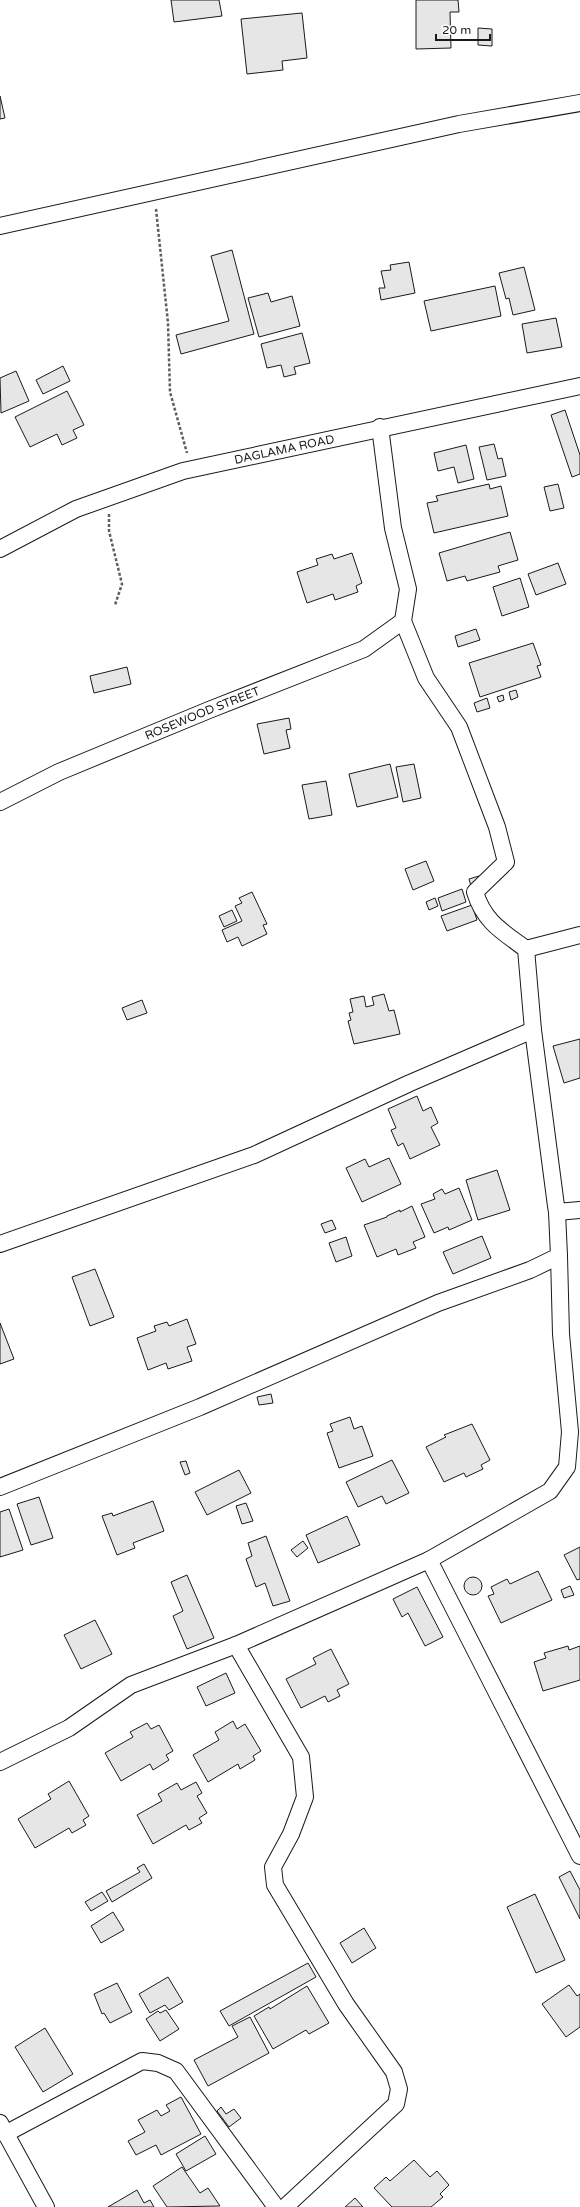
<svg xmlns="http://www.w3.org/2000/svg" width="580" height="2207" viewBox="0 0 580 2207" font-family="'Varela Round',sans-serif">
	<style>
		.building { fill: #e6e6e6; stroke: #1a1a1a }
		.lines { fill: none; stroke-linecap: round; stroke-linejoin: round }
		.street-casing { stroke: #1a1a1a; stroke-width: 18 }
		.path { stroke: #5f5f5f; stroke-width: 2.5; stroke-dasharray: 3 2; stroke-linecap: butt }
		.street { stroke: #fff; stroke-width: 16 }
		.labels { text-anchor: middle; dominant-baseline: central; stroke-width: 3; stroke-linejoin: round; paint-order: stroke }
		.street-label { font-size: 12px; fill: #1a1a1a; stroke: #fff }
	</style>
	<rect width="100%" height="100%" fill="#fff"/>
	<g class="building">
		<polygon points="171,0 219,0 222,16 174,22"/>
		<polygon points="416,0 458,0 459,12 450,12 451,48 416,49"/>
		<polygon points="302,13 307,58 282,61 283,70 247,74 241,19"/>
		<polygon points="478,28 492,29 492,46 478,45"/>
		<polygon points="0,96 5,118 0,119"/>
		<polygon points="232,250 254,334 181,354 176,335 229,321 211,256"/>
		<polygon points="409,262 415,293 381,300 379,288 385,288 381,271 391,270 390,265"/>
		<polygon points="524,267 535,310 513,315 509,298 506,299 499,273"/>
		<polygon points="495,286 501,316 431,331 424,301"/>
		<polygon points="268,293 271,302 292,296 300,326 259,337 248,298"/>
		<polygon points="556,318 562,347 527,353 522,324"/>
		<polygon points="302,333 310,363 294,367 296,374 284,377 281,365 267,368 261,344"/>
		<polygon points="63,366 70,381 43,394 36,380"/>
		<polygon points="16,371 29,401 1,413 0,378"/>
		<polygon points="67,391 84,425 73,430 77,438 62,445 57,434 30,447 15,417"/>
		<polygon points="565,410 580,455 580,474 572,477 551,415"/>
		<polygon points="494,444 498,459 502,458 506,476 487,480 479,447"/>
		<polygon points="466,445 474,479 458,483 454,467 438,471 434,453"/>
		<polygon points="489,484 490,489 501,486 508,516 434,533 427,503 438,501 436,496"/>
		<polygon points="558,484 564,508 550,511 544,487"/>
		<polygon points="510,532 518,560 498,566 500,572 467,581 465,576 447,581 439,553"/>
		<polygon points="352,553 362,583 356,586 358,592 335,600 333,594 307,603 297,572 318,565 316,559 332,554 334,559"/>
		<polygon points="558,563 566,584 536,595 528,574"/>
		<polygon points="520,578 529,607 502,616 493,587"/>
		<polygon points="476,629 480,640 458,647 455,636"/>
		<polygon points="533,643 541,665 537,666 541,677 480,697 469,663"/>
		<polygon points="127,667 131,684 94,693 90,676"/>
		<polygon points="516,690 518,697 511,700 509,692"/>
		<polygon points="503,695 504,700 499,702 497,697"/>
		<polygon points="487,698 490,708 477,712 474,703"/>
		<polygon points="289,718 291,729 286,730 290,748 264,754 257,724"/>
		<polygon points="390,764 398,797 357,807 349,774"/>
		<polygon points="414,764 421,798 403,802 396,767"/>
		<polygon points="326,781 332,815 309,819 302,785"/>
		<polygon points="426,861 434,881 413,890 405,869"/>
		<polygon points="479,876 481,883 471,886 469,879"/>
		<polygon points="462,889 466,902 442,911 438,898"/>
		<polygon points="252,892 267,924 263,925 267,934 242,946 238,937 227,942 222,930 242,921 235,906 242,903 239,898"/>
		<polygon points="435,898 438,906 429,910 426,902"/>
		<polygon points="472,905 477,920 447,931 441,916"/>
		<polygon points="232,910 237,921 224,927 219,916"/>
		<polygon points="384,994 389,1011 394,1010 400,1034 354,1044 348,1021 351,1020 349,1013 353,1012 350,999 364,996 366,1007 374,1005 372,997"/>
		<polygon points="142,1000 147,1013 127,1020 122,1008"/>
		<polygon points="580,1039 580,1078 564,1083 553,1046"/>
		<polygon points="417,1096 423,1111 431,1107 438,1123 431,1127 440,1145 410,1159 403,1143 398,1146 391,1130 396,1128 388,1109"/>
		<polygon points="389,1158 401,1184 362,1202 346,1168 365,1159 369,1167"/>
		<polygon points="497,1170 510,1210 478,1220 466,1180"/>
		<polygon points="459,1188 472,1220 449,1230 448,1227 434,1233 421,1204 435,1199 433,1194 442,1189 445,1194"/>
		<polygon points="412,1206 425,1237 413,1242 416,1248 398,1255 396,1249 377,1257 364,1225 387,1217 387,1216 400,1210 400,1212"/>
		<polygon points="332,1220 336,1229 325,1233 321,1224"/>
		<polygon points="482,1236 491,1258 453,1274 443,1252"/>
		<polygon points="346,1237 352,1256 336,1262 329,1243"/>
		<polygon points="95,1269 114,1317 90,1326 72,1277"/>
		<polygon points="187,1319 196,1344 187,1347 192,1361 168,1369 166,1363 148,1370 137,1338 156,1331 154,1326 167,1322 169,1326"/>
		<polygon points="0,1323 14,1359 0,1364"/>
		<polygon points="271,1394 273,1403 259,1405 257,1397"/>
		<polygon points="350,1417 354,1429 362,1426 373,1456 339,1468 327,1433 333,1431 330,1424"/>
		<polygon points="472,1424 490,1460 481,1465 483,1469 466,1477 464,1473 444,1482 426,1447 446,1437 444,1435"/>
		<polygon points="392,1460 409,1493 386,1504 382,1496 358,1507 346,1482"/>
		<polygon points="186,1461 190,1473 185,1475 180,1462"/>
		<polygon points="239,1470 251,1493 207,1515 195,1492"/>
		<polygon points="39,1497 53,1538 31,1545 17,1504"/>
		<polygon points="153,1501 164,1531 133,1543 135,1548 117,1555 102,1516 112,1513 113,1516"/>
		<polygon points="246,1503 253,1521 242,1524 236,1506"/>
		<polygon points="9,1509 23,1550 0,1557 0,1512"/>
		<polygon points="347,1516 360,1545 318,1563 306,1535"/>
		<polygon points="266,1536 290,1601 273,1606 265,1583 256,1587 246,1559 252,1556 248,1543"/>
		<polygon points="303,1541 308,1548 297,1557 291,1550"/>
		<polygon points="580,1547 580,1579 577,1580 564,1555"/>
		<polygon points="538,1571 552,1600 501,1623 488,1596 494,1594 491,1587 507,1579 510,1584"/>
		<polygon points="187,1575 214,1638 187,1649 173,1616 183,1611 171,1582"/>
		<circle cx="473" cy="1586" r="9"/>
		<polygon points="570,1586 574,1595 564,1598 561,1590"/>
		<polygon points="417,1587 443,1637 425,1646 408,1613 402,1617 393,1599"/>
		<polygon points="95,1620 112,1654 81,1669 64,1635"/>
		<polygon points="568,1646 569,1650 580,1646 580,1680 543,1691 534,1662 546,1658 544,1653"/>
		<polygon points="331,1649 349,1684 337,1690 340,1696 328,1702 325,1696 301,1708 286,1679 316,1664 313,1658"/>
		<polygon points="226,1673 235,1693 206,1706 197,1687"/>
		<polygon points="233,1721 237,1729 245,1724 261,1751 253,1756 255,1760 240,1769 238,1764 208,1782 193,1755 219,1740 215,1732"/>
		<polygon points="147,1723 151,1729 159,1725 173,1751 166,1755 169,1760 153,1770 150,1764 121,1781 105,1753 133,1737 130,1732"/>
		<polygon points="69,1781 89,1816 83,1820 86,1825 72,1833 69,1828 35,1848 18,1819 51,1799 48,1794"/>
		<polygon points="196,1782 202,1793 197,1796 207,1813 199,1818 202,1823 189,1830 186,1825 153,1844 137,1815 162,1801 158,1794 177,1783 181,1790"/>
		<polygon points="144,1864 152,1878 112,1902 106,1891 140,1872 137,1868"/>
		<polygon points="570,1871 580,1890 580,1919 559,1877"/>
		<polygon points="102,1892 108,1901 91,1911 85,1902"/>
		<polygon points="535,1894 565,1960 536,1973 507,1907"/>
		<polygon points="113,1912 124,1930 101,1943 91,1926"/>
		<polygon points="364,1928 376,1948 352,1963 340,1943"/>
		<polygon points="308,1963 316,1977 229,2026 220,2011"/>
		<polygon points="168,1977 183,2002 169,2010 165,2005 150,2013 139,1994"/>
		<polygon points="117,1983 132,2012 110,2023 104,2013 102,2014 94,1994"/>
		<polygon points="569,1985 577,1996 580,1994 580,2027 566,2037 542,2004"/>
		<polygon points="307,1986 329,2023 309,2034 306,2030 273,2049 254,2016 269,2007 270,2009"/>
		<polygon points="166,2010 179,2029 160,2041 146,2019 158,2011 160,2013"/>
		<polygon points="250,2017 269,2053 208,2086 194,2060 238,2037 232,2026"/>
		<polygon points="45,2028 73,2074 43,2092 15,2047"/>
		<polygon points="181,2097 201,2134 161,2155 156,2145 136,2155 128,2141 145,2132 138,2120 157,2110 161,2116 170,2111 166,2105"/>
		<polygon points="221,2107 226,2114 234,2109 241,2118 229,2127 217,2111"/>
		<polygon points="205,2136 216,2154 186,2171 176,2154"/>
		<polygon points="414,2160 430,2177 437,2171 449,2185 440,2194 443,2197 431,2207 392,2207 374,2188 386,2177 390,2181"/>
		<polygon points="182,2167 200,2193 208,2188 220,2206 167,2207 153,2186"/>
		<polygon points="137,2190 144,2203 150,2200 154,2207 108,2207"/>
		<polygon points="355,2198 363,2207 345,2207"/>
	</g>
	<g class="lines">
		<g class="street-casing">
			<g id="street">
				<polyline points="0,226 459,124 580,103"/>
				<path d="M 380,427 L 393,528 L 408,589 L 403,621 L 426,678 L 459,727 L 497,827 L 506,862 L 475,892 C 484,922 503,932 526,949 L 533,1030 L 556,1206 L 557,1212 L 580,1210"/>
				<path id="s1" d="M 0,549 L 76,509 L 183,471 L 580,386"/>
				<path id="s2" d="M 0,802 L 59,772 L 209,710 L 364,649 L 403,621"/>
				<polyline points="526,949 580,935"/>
				<polyline points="0,1244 254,1155 410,1083 533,1030"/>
				<polyline points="0,1487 200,1407 438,1303 530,1270 559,1256 557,1212"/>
				<polyline points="429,1560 580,1856"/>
				<polyline points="236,1645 301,1757 305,1797 291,1834 273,1867 275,1885 346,2004 394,2072 399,2089 396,2104 285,2207"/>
				<polyline points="0,1762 69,1728 131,1685 236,1645 429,1560 550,1491 567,1467 570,1432 561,1334 559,1256"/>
				<polyline points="0,2123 46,2207"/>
				<polyline points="5,2134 142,2061 158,2063 176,2071 276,2207"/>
			</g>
		</g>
		<g class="path">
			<polyline points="156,209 168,323 170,392 187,453"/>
			<polyline points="109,514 109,531 122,584 115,605"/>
		</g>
		<use href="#street" class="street"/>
	</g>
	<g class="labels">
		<g class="street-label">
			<text stroke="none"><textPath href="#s1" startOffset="303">DAGLAMA ROAD</textPath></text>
			<text stroke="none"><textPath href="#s2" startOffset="221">ROSEWOOD STREET</textPath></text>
		</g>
	</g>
	<path d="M436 34v6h54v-6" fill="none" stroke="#1a1a1a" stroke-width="2"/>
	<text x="442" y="34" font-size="12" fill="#1a1a1a" stroke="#ffffff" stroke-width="3" paint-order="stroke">20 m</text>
</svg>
